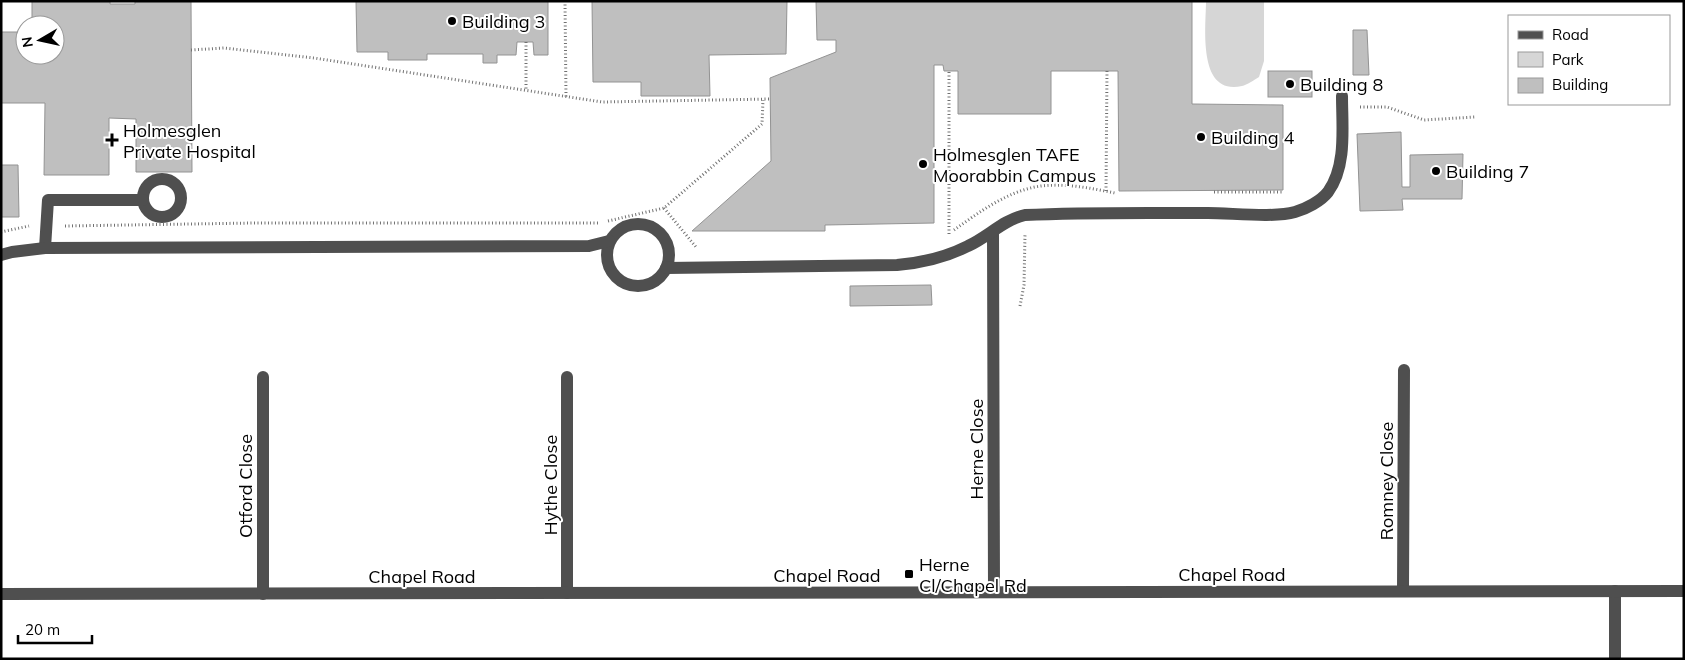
<svg xmlns="http://www.w3.org/2000/svg" width="1685" height="660" viewBox="0 0 1685 660" font-family="Mulish,sans-serif">
	<style>
		.green { fill: #d6d6d6 }
		.building { fill: #bfbfbf; stroke: #939393 }
		.lines { fill: none; stroke-linecap: round; stroke-linejoin: round }
		.path { stroke: #717171; stroke-width: 3; stroke-dasharray: 1 2.5; stroke-linecap: butt }
		.minor { stroke: #4f4f4f; stroke-width: 12 }
		.poi-dot { fill: #000; stroke: #fff; stroke-width: 2 }
		.labels { text-anchor: middle; dominant-baseline: central; stroke-width: 4; stroke-linejoin: round; paint-order: stroke }
		.poi-label { font-size: 18px; fill: #000; stroke: #fff; text-anchor: start }
		.street-label { font-size: 18px; fill: #000; stroke: #fff }
	</style>
	<rect width="100%" height="100%" fill="#fff"/>
	<path class="green" d="M 1206,1 L 1264,1 L 1264,61 L 1259,77 C 1254,80 1247,85 1242,86 C 1197,96 1206,27 1206,1 Z"/>
	<g class="building">
		<polygon points="32,1 110,1 110,4 135,4 135,1 191,1 192,172 136,172 136,119 109,118 109,175 44,175 45,103 1,103 1,32 25,32 25,55 55,55 55,25 32,25"/>
		<polygon points="356,1 548,1 548,55 534,55 533,42 517,42 516,55 497,55 497,63 483,63 483,54 427,54 427,60 388,60 388,52 357,52"/>
		<polygon points="592,1 787,1 786,54 709,55 710,96 641,96 641,82 593,82"/>
		<polygon points="816,1 1192,1 1192,104 1283,105 1283,190 1119,191 1118,71 1051,71 1051,114 958,114 958,71 944,71 943,65 934,65 934,223 825,225 825,231 692,231 771,161 770,78 836,52 836,40 817,40"/>
		<polygon points="1353,30 1367,30 1369,75 1353,75"/>
		<rect x="1268" y="71" width="44" height="26"/>
		<polygon points="1401,132 1402,187 1410,187 1410,155 1463,154 1462,199 1402,199 1403,210 1360,211 1357,134"/>
		<polygon points="1,165 18,165 19,217 1,217"/>
		<polygon points="931,285 932,305 850,306 850,286"/>
	</g>
	<g class="lines">
		<g class="path">
			<polyline points="565,1 566,97"/>
			<polyline points="526,42 526,90"/>
			<polyline points="191,50 224,48 314,58 602,102 771,99"/>
			<polyline points="1360,107 1387,107 1424,120 1475,117"/>
			<polyline points="1106,191 1107,71"/>
			<polyline points="1214,192 1283,192"/>
			<polyline points="664,208 696,247 698,247"/>
			<polyline points="608,221 664,208 762,124 763,100"/>
			<polyline points="65,226 254,223 599,223"/>
			<path d="M 954,230 C 978,213 1005,193 1035,187 C 1061,182 1090,188 1115,193"/>
			<polyline points="1,232 29,226"/>
			<polyline points="949,234 949,72"/>
			<polyline points="1020,306 1024,285 1025,234"/>
		</g>
		<g class="minor">
			<circle cx="162" cy="198" r="19"/>
			<circle cx="638" cy="255" r="31"/>
			<polyline points="993,232 994,592"/>
			<polyline points="45,248 48,200 143,200"/>
			<polyline points="1,255 12,252 45,248 589,246 609,241"/>
			<path d="M 666,268 L 897,265 C 921,263 946,257 968,246 C 988,237 1003,220 1025,215 C 1086,212 1147,213 1208,213 C 1232,213 1274,218 1295,212 C 1306,209 1321,201 1328,192 C 1347,166 1342,127 1342,96"/>
			<polyline points="1403,591 1404,370"/>
			<polyline points="1615,591 1615,659"/>
			<polyline points="567,593 567,377"/>
			<polyline points="1,594 1684,591"/>
			<polyline points="263,594 263,377"/>
		</g>
	</g>
	<g class="poi-dot">
		<circle cx="452" cy="21" r="5"/>
		<circle cx="1290" cy="84" r="5"/>
		<circle cx="1201" cy="137" r="5"/>
		<path d="M109.5 132.5h5v5h5v5h-5v5h-5v-5h-5v-5h5z"/>
		<circle cx="923" cy="164" r="5"/>
		<circle cx="1436" cy="171" r="5"/>
		<rect x="904" y="569" width="10" height="10" rx="2.5"/>
	</g>
	<g class="labels">
		<g class="poi-label">
			<text x="462" y="21">Building 3</text>
			<text x="1300" y="84">Building 8</text>
			<text x="123" y="130">Holmesglen<tspan x="123" dy="21">Private Hospital</tspan></text>
			<text x="1211" y="137">Building 4</text>
			<text x="933" y="154">Holmesglen TAFE<tspan x="933" dy="21">Moorabbin Campus</tspan></text>
			<text x="1446" y="171">Building 7</text>
			<text x="919" y="564">Herne<tspan x="919" dy="21">Cl/Chapel Rd</tspan></text>
		</g>
		<g class="street-label">
			<text transform="translate(976 449) rotate(-90)">Herne Close</text>
			<text transform="translate(1386 481) rotate(-90)">Romney Close</text>
			<text transform="translate(550 485) rotate(-90)">Hythe Close</text>
			<text transform="translate(245 486) rotate(-90)">Otford Close</text>
			<text x="1232" y="574">Chapel Road</text>
			<text x="827" y="575">Chapel Road</text>
			<text x="422" y="576">Chapel Road</text>
		</g>
	</g>
	<rect width="1685" height="660" fill="none" stroke="#000000" stroke-width="5"/>
	<rect x="1508" y="15" width="162" height="90" fill="#ffffff" stroke="#999999"/>
	<rect x="1518" y="31" width="25" height="8" fill="#4f4f4f" stroke="#999999"/>
	<text x="1552" y="40" font-size="15" fill="#000000">Road</text>
	<rect x="1518" y="52" width="25" height="15" fill="#d6d6d6" stroke="#999999"/>
	<text x="1552" y="65" font-size="15" fill="#000000">Park</text>
	<rect x="1518" y="78" width="25" height="15" fill="#bfbfbf" stroke="#999999"/>
	<text x="1552" y="90" font-size="15" fill="#000000">Building</text>
	<g transform="translate(40 40) rotate(261)"><circle r="24" fill="#ffffff" stroke="#999999"/>
	<path d="M0-4L9 19L0 12L-9 19Z" fill="#000000"/>
	<text y="-8" font-size="14" font-weight="bold" text-anchor="middle" fill="#000000">N</text>
	</g>
	<path d="M18 635v8h74v-8" fill="none" stroke="#000000" stroke-width="2.5"/>
	<text x="25" y="635" font-size="15" fill="#000000" stroke="#ffffff" stroke-width="4" paint-order="stroke">20 m</text>
</svg>
